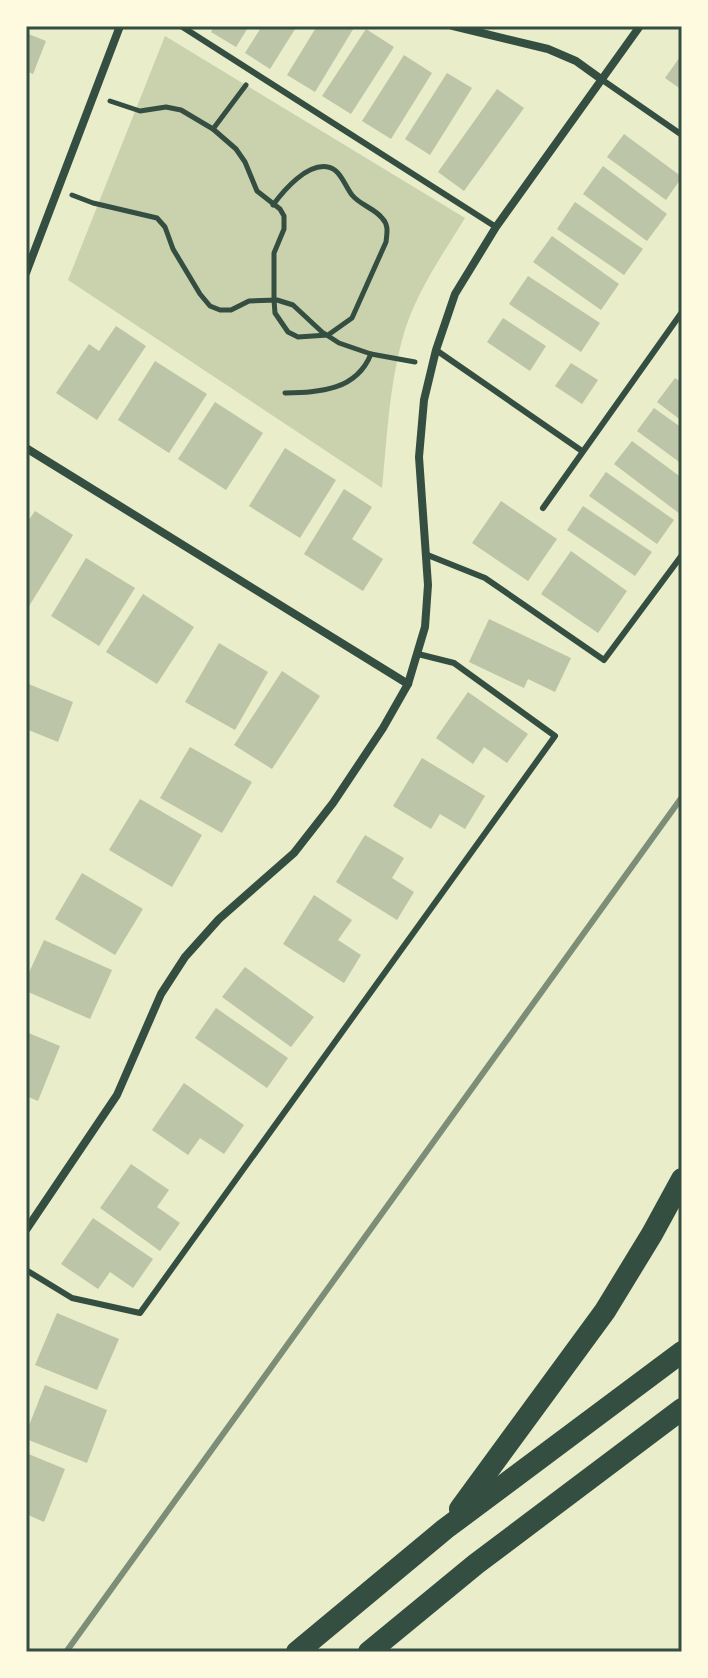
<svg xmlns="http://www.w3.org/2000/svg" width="708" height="1678" viewBox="0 0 708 1678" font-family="Montserrat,sans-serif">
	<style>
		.green { fill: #cad2ad }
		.building { fill: #bcc5a7 }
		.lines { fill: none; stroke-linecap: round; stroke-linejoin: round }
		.path { stroke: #344e41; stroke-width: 5 }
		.service { stroke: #344e41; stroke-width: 6 }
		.minor { stroke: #344e41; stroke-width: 8 }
		.trunk { stroke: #344e41; stroke-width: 22 }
		.rail { stroke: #7c8e77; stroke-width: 6 }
		.neatline { fill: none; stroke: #344e41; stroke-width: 3 }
	</style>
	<rect width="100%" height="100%" fill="#e9edc9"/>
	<path class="green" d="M 165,36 L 465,218 C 441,257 414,295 402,340 C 389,388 387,438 382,488 L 68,280 Z"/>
	<g class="building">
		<polygon points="214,26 249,26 236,47 211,32"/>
		<polygon points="262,26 297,26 270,69 245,53"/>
		<polygon points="317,26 355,26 315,92 287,75"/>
		<polygon points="366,29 394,47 351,114 322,96"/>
		<polygon points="26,33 46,41 33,74 26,71"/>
		<polygon points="682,54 682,90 665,78"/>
		<polygon points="404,55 432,73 391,139 362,121"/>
		<polygon points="447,73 472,88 430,155 405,139"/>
		<polygon points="497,89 524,108 464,191 438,172"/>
		<polygon points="624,134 682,177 666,200 607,157"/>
		<polygon points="603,166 667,214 647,241 583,194"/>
		<polygon points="575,202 643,249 624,275 557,229"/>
		<polygon points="552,236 619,284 601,310 533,262"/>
		<polygon points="528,276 600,323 581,352 509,304"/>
		<polygon points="503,318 546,346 530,371 487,342"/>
		<polygon points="116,326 146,346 97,420 56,393 89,344 99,351"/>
		<polygon points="155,361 207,394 169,453 118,420"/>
		<polygon points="571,363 598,380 582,404 555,386"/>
		<polygon points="675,378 682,383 682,421 657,402"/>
		<polygon points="215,402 263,433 226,490 178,459"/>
		<polygon points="654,408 682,428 682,464 637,431"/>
		<polygon points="632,441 682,478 680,514 614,464"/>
		<polygon points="285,448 336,480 300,538 249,506"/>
		<polygon points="606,472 674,520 657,544 589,496"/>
		<polygon points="344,489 372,507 352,539 383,559 363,591 304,554"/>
		<polygon points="501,501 557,539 528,581 472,543"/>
		<polygon points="583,506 652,552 635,576 567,530"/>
		<polygon points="35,511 73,535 26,611 26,524"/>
		<polygon points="571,551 627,591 598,633 541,594"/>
		<polygon points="86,558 135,588 99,646 51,616"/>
		<polygon points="143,594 194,627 157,684 106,652"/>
		<polygon points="489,619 571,658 555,692 528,679 524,688 469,662"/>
		<polygon points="219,643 268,672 235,730 185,702"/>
		<polygon points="282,671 320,696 272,769 234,745"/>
		<polygon points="26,683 73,702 58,742 26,729"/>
		<polygon points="468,692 528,734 507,763 484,747 473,764 436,738"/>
		<polygon points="190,747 252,782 222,833 160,798"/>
		<polygon points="422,758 485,796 465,829 440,814 431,829 393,806"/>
		<polygon points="140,799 202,835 172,887 109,850"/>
		<polygon points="365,835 404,858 392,878 414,892 397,920 336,882"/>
		<polygon points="82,873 143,909 115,955 55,919"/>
		<polygon points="314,895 352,920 338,940 361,955 344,983 283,944"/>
		<polygon points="44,940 112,970 90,1019 26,991 26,979"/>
		<polygon points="245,967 314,1017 291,1047 222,997"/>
		<polygon points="216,1008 288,1058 267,1088 195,1038"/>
		<polygon points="26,1032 60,1046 38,1101 26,1096"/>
		<polygon points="184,1083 244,1125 224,1154 200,1138 188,1155 152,1130"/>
		<polygon points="131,1164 169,1190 157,1207 180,1223 160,1251 100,1208"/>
		<polygon points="93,1218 153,1259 133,1288 110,1272 98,1289 61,1264"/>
		<polygon points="57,1313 119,1339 97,1390 35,1365"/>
		<polygon points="45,1385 107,1410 87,1463 26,1439 26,1433"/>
		<polygon points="26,1453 65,1469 44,1522 26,1514"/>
	</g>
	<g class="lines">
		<g class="path">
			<path d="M 110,101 L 140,111 L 166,107 L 181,110 L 213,129 L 236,149 L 245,162 L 257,191 L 280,209 L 284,216 L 284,229 L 274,253 L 274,300 L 275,313 L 288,332 L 298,337 L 328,335 L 352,318 L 386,242 C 387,233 389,225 382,218 C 374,208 360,205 352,195 C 345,186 340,169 328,167 C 307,163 284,190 273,205"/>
			<polyline points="213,129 246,85"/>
			<polyline points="72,195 93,203 157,218 165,227 173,249 200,294 210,306 220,310 231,310 249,301 277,300 293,305 322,332 339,343 371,354 415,362"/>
			<path d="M 285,393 C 320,392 356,391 371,354"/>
		</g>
		<g class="service">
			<polyline points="181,26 496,227"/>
			<polyline points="601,79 682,135"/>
			<polyline points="436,350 582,451"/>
			<polyline points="543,508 682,312"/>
			<polyline points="425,554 485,578 604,660 682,555"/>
			<polyline points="26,1270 72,1298 140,1313 555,736 454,663 418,654"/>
		</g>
		<g class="minor">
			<polyline points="453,26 548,49 576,61 601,79"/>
			<polyline points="26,273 120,26"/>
			<polyline points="26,448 408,684"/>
			<polyline points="26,1230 117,1095 161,994 185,957 219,919 294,853 333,803 383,728 408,684 425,627 428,585 419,457 424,400 436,350 455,294 496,227 640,26"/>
		</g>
		<g class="trunk">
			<polyline points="460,1509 605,1311 652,1234 682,1179"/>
			<polyline points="297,1652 445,1529 682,1352"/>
			<polyline points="369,1652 476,1564 682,1409"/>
		</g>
		<polyline class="rail" points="66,1652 682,797"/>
	</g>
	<rect width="708" height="1678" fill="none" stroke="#fefae0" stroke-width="56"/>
	<rect x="28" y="28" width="652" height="1622" class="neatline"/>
</svg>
